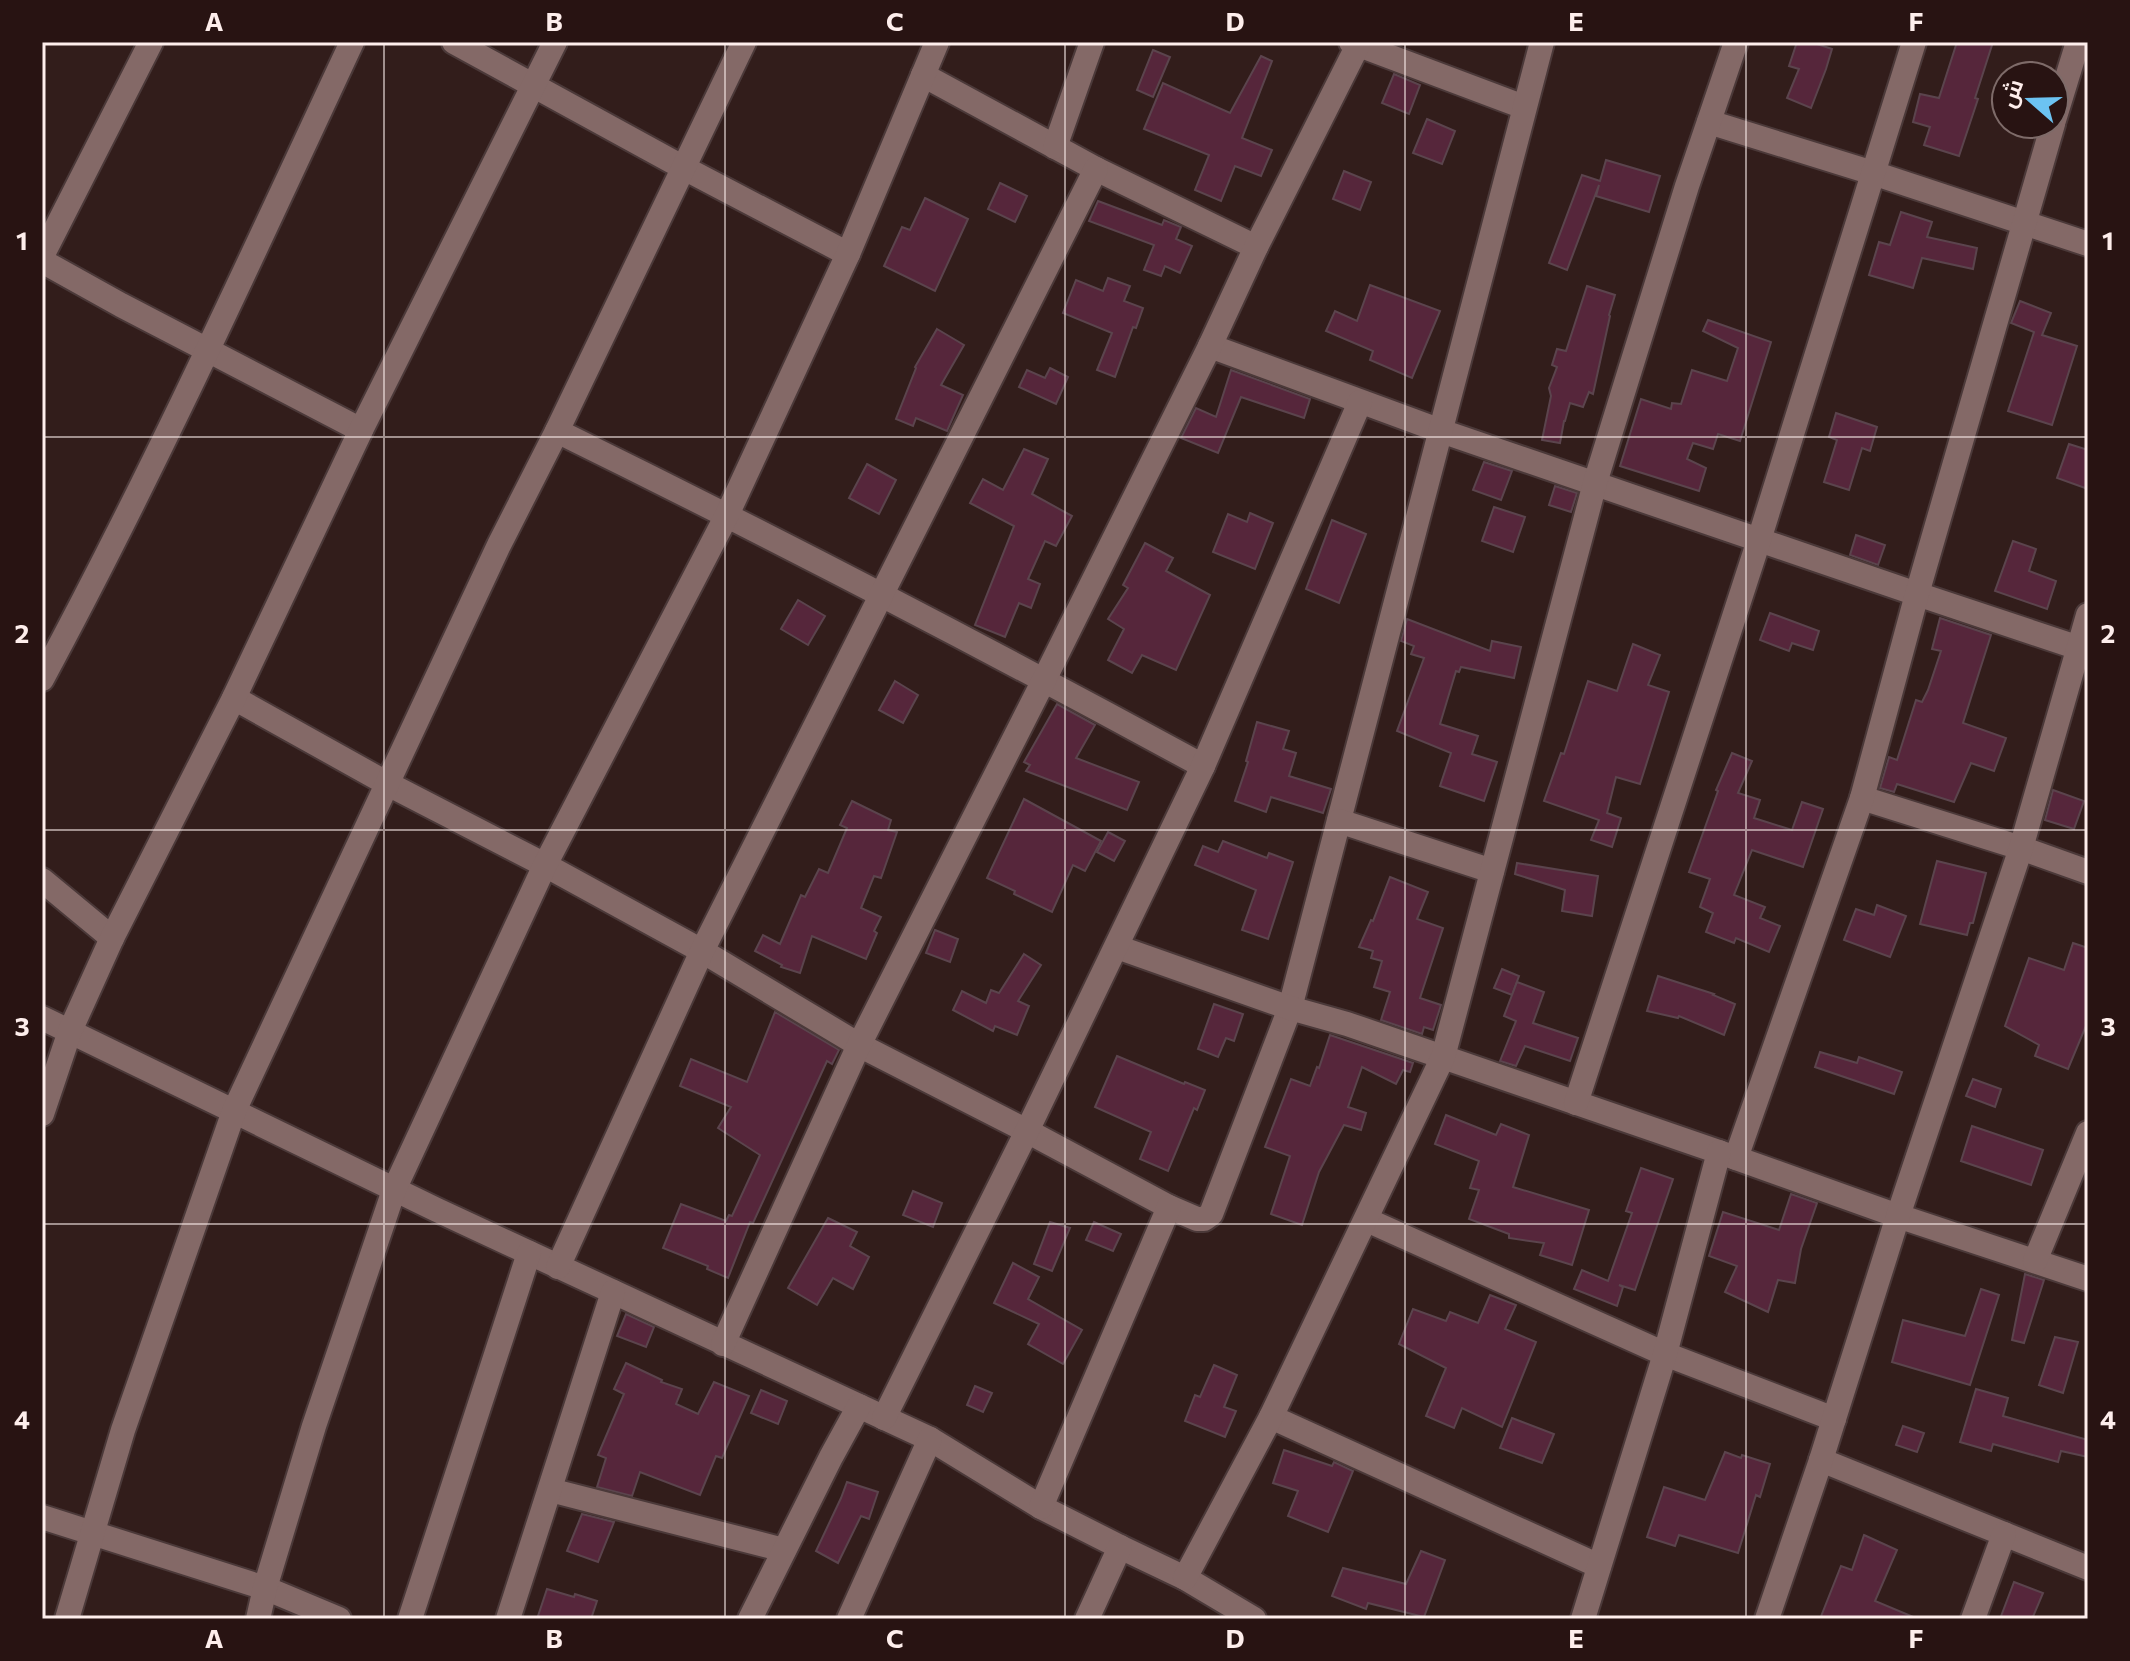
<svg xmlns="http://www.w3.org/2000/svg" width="2130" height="1661" viewBox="0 0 2130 1661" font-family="Commissioner,Cairo,sans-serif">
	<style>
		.building { fill: #56263b; stroke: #5b444d; stroke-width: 2 }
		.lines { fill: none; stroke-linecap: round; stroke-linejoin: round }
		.street-casing { stroke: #4b3939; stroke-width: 28 }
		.street { stroke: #846967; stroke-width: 24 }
		.grid { fill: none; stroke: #feeeec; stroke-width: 2; stroke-opacity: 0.55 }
		.neatline { fill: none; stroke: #feeeec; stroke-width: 3 }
		.grid-label { font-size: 26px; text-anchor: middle; font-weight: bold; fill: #feeeec }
	</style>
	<rect width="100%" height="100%" fill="#321d1b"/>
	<g class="building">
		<polygon points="1797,42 1811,42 1832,49 1826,69 1811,108 1787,98 1799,69 1789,66"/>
		<polygon points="1957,42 1993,42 1975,98 1978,99 1959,156 1924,145 1930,127 1913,122 1920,94 1939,98"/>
		<polygon points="1153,50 1170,57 1153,97 1137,90"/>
		<polygon points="1261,56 1272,61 1242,138 1272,150 1261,176 1235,166 1221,201 1195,190 1209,155 1144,129 1163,83 1230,113"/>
		<polygon points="1394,74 1420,85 1409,114 1382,103"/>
		<polygon points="1427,119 1455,131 1442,164 1413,153"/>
		<polygon points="1606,160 1660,176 1649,212 1596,196 1599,185 1567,270 1549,263 1582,175 1600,181"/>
		<polygon points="1344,171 1371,182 1360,210 1333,199"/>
		<polygon points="1000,183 1027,196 1015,222 988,209"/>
		<polygon points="925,198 968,219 935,291 884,266 902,227 910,230"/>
		<polygon points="1098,201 1162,225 1164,220 1181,227 1176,239 1192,246 1180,273 1165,266 1161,276 1144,270 1154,245 1089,221"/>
		<polygon points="1901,212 1932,222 1927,237 1977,248 1973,269 1922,258 1913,288 1869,275 1879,242 1890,245"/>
		<polygon points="1108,278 1130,286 1124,301 1143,308 1136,328 1133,327 1115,377 1097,370 1112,333 1063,313 1076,280 1103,291"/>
		<polygon points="1370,285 1440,311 1412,378 1370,360 1373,351 1326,331 1335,311 1357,321"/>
		<polygon points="1587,286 1615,295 1609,315 1610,316 1593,394 1589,392 1583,407 1570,403 1565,421 1564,421 1560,443 1542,440 1551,396 1549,388 1557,367 1552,365 1557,349 1566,351"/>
		<polygon points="2020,301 2051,313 2042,335 2077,346 2052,425 2008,411 2034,332 2011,323"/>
		<polygon points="1708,320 1771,342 1740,441 1718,434 1713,449 1693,443 1687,459 1706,468 1699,491 1620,466 1641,399 1671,409 1672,403 1681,404 1692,370 1727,381 1738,348 1703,331"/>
		<polygon points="937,329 964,345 941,385 963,395 947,431 916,418 913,426 896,419 916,368 915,367"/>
		<polygon points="1050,368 1068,377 1056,404 1019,387 1027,370 1045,378"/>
		<polygon points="1231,370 1310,399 1304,418 1241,397 1218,453 1181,438 1196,408 1216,417"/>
		<polygon points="1836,413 1877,427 1870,451 1862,448 1849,490 1824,482 1837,440 1829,437"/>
		<polygon points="2069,444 2088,450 2088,489 2057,478"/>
		<polygon points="1024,449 1048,459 1032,494 1072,516 1056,546 1045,541 1028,579 1040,584 1031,608 1019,603 1005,637 975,625 1014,526 970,503 983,479 1003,490"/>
		<polygon points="1484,462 1512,471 1501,500 1473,490"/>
		<polygon points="867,464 896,480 879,514 849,498"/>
		<polygon points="1555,486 1577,493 1571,512 1549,505"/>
		<polygon points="1494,507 1525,517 1513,552 1482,541"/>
		<polygon points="1250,513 1273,523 1255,569 1213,552 1228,514 1247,522"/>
		<polygon points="1332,520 1366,534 1339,603 1306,589"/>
		<polygon points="1856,535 1885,545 1878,565 1850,555"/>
		<polygon points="2013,541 2036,549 2029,571 2056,581 2047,609 1995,591"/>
		<polygon points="1145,543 1173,558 1166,571 1210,595 1176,670 1142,655 1132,673 1108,660 1124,629 1108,619 1128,588 1123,585"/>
		<polygon points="798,600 825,616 808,645 781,629"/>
		<polygon points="1770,613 1819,631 1813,650 1792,643 1789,651 1760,640"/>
		<polygon points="1940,618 1991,635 1963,723 2006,738 1994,771 1971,763 1954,802 1897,784 1894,792 1880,788 1889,757 1897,760 1916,700 1922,702 1928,690 1941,651 1932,649"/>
		<polygon points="1407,619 1490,651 1492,641 1521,647 1514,678 1461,667 1459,672 1456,671 1440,724 1478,736 1472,754 1497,762 1484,801 1440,786 1451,753 1397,731 1424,658 1411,654 1414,646 1401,641"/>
		<polygon points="1633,644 1660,655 1648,685 1669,692 1640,784 1616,777 1607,813 1621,818 1612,847 1591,840 1599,820 1544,801 1561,753 1564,754 1588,681 1617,691"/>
		<polygon points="895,681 918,695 903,723 879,710"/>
		<polygon points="1057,704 1095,725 1076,758 1139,782 1127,810 1026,771 1030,765 1024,762"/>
		<polygon points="1257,722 1289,731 1283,749 1296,753 1289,776 1331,789 1323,813 1271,797 1266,812 1235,801 1248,762 1246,761"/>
		<polygon points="1732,753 1752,761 1738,793 1760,800 1754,818 1792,830 1802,802 1823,809 1803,867 1752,850 1734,895 1765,907 1760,918 1780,926 1769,952 1736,938 1734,943 1706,932 1713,913 1700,907 1710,879 1689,872 1718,791 1716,790"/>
		<polygon points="2053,790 2084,801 2074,829 2045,820"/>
		<polygon points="1024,799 1101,841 1085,871 1073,865 1052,912 1014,894 1015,891 987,878"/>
		<polygon points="852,801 891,820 888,830 897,832 881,878 874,876 861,908 881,917 874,931 877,933 866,959 812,936 800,973 781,967 782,965 755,951 763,935 780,944 801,895 805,897 819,869 828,873 847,828 840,825"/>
		<polygon points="1108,832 1125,841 1114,861 1097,852"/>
		<polygon points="1223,841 1267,858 1269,853 1293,862 1268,939 1242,930 1256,890 1195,865 1203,846 1218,852"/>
		<polygon points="1937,861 1986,873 1973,923 1970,923 1967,935 1920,924"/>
		<polygon points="1517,863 1598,876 1592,916 1562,911 1565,890 1515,874"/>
		<polygon points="1390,877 1428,892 1417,919 1443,928 1420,998 1441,1005 1433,1030 1424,1027 1422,1034 1381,1020 1390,992 1374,987 1382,961 1371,958 1373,951 1359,947 1371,920 1373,921"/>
		<polygon points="1877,905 1906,916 1890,957 1844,940 1856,909 1874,915"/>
		<polygon points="935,930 958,939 950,962 926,953"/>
		<polygon points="2073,943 2088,948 2088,1021 2068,1069 2035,1056 2039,1045 2005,1026 2029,958 2064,970"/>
		<polygon points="1024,954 1041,965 1018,1001 1029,1006 1017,1035 995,1026 993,1031 953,1010 962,991 986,1003 991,990 999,993"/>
		<polygon points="1502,969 1519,976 1512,995 1494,988"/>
		<polygon points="1658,976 1714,994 1713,995 1735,1004 1724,1035 1679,1016 1678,1018 1647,1011"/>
		<polygon points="1517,982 1544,992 1533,1023 1578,1038 1570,1061 1525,1046 1516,1066 1500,1061 1516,1021 1504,1016"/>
		<polygon points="1214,1004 1243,1014 1234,1041 1226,1038 1218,1057 1198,1049"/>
		<polygon points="775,1012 839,1050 832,1064 827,1061 753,1223 750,1222 728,1278 707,1269 708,1266 663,1248 681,1204 726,1221 729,1215 732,1216 760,1155 718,1128 731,1107 680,1086 691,1059 747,1082"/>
		<polygon points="1330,1035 1413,1063 1410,1072 1403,1070 1396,1084 1362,1067 1348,1107 1366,1113 1361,1130 1344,1125 1319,1172 1302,1225 1271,1214 1290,1156 1265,1147 1291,1079 1310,1086 1317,1067 1319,1068"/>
		<polygon points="1820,1052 1857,1063 1859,1057 1902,1072 1894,1094 1815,1067"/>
		<polygon points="1117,1056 1184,1084 1185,1082 1205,1090 1197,1110 1194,1108 1168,1171 1140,1159 1151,1132 1095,1107"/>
		<polygon points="1973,1079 2001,1089 1995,1107 1966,1096"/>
		<polygon points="1446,1115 1496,1135 1501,1124 1529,1135 1513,1187 1589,1210 1572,1265 1540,1255 1544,1243 1509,1238 1509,1234 1469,1219 1479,1190 1470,1188 1479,1161 1435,1144"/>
		<polygon points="1972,1126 2043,1150 2031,1185 1961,1161"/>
		<polygon points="1641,1168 1673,1179 1635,1290 1619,1285 1623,1287 1617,1306 1574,1289 1582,1270 1608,1281 1632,1213 1626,1211"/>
		<polygon points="913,1191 942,1203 933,1227 903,1215"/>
		<polygon points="1791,1194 1817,1203 1801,1249 1795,1283 1778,1280 1768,1312 1725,1292 1737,1266 1709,1256 1723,1212 1779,1230"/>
		<polygon points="828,1218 857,1232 850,1246 869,1257 853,1289 833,1278 817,1305 788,1288"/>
		<polygon points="1050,1222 1070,1228 1052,1271 1034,1264"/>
		<polygon points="1094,1222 1121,1234 1113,1251 1086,1240"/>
		<polygon points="1013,1263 1039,1277 1028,1299 1082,1330 1063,1364 1028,1344 1039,1324 994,1303"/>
		<polygon points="2025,1274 2044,1280 2024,1343 2012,1340"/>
		<polygon points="1981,1289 1999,1295 1970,1385 1892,1362 1903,1320 1965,1336"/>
		<polygon points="1490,1295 1516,1305 1505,1329 1536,1342 1502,1427 1462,1408 1454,1428 1426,1416 1446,1368 1399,1344 1413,1309 1446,1321 1450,1312 1478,1323"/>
		<polygon points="626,1314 654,1327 646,1347 617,1336"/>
		<polygon points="2055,1337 2078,1342 2063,1393 2039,1385"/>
		<polygon points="626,1363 662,1380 661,1382 682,1389 676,1404 698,1414 714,1382 749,1396 722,1458 716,1456 700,1495 640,1472 632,1496 597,1487 606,1458 598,1455 624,1394 614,1389"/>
		<polygon points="1214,1365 1237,1375 1224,1407 1236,1411 1225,1437 1185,1421 1195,1395 1200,1397"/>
		<polygon points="975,1386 992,1393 983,1412 967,1405"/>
		<polygon points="1976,1389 2008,1398 2003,1416 2088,1440 2088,1457 2061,1451 2058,1462 1993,1444 1991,1451 1960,1442"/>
		<polygon points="761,1390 787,1401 778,1424 751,1413"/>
		<polygon points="1512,1418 1554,1434 1542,1463 1500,1448"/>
		<polygon points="1903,1426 1924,1433 1917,1452 1896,1445"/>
		<polygon points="1284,1450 1332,1466 1334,1462 1353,1471 1328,1532 1288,1516 1298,1491 1273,1483"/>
		<polygon points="1725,1452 1741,1458 1742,1455 1770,1464 1760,1497 1756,1495 1738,1553 1679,1535 1675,1546 1647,1537 1664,1487 1705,1500"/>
		<polygon points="847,1482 878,1492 869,1519 861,1516 838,1563 816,1551 841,1498"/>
		<polygon points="582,1514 614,1522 598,1562 567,1551"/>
		<polygon points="1864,1535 1897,1550 1875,1601 1918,1619 1820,1619 1841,1566 1852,1570"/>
		<polygon points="1421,1551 1445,1560 1424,1617 1368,1603 1366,1609 1332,1596 1343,1568 1406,1584"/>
		<polygon points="2014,1582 2043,1593 2032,1619 2000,1619"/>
		<polygon points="547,1589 574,1597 575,1594 597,1601 591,1619 537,1619"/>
	</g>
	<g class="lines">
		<g class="street-casing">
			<g id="street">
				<polyline points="454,42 684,168 848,254"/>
				<polyline points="1351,42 1524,107"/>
				<polyline points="923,75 1096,169 1256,247"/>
				<polyline points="2054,120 2078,42"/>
				<polyline points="1709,122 1873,173 2088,244"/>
				<polyline points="1055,147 1092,42"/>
				<polyline points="42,256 151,42"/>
				<polyline points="42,261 121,305 361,430"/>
				<polyline points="1210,346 1441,431 1917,594 2088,651"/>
				<path d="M 557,431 C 775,538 990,650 1203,766"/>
				<path d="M 42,679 C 154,471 252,256 352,42"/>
				<polyline points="234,698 388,784 545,865 702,951 859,1045 1027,1131 1169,1207 1197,1219 1204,1219 1211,1214 1290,1008 1542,42"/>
				<polyline points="1862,798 2021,848 2088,872"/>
				<polyline points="1339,821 1492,871"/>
				<polyline points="42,880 112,938"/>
				<polyline points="1117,947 1290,1008 1347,1024 1719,1152 1898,1216 2088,1279"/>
				<polyline points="42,1018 437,1210 930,1439 1041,1507 1120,1547 1185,1578 1254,1619"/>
				<polyline points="1576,1103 1759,540 1914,42"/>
				<polyline points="42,1114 70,1031 112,938 234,698 361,430 555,42"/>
				<polyline points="1736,1158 1862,798 1917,594 2053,124"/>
				<polyline points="1367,1220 1665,1354 1834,1419"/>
				<polyline points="2035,1261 2088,1133"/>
				<polyline points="558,1267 702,951 1096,169"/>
				<polyline points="723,1344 859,1045 1044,680 1210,346 1256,247 1358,45"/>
				<polyline points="1271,1417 1599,1566"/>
				<polyline points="884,1418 1027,1131 1203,766 1360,402"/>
				<polyline points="1821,1460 2088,1568"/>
				<polyline points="550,1490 784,1550"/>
				<polyline points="1041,1507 1169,1207"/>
				<polyline points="42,1517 265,1588 339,1619"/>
				<polyline points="1185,1578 1271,1417 1443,1057 1595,483 1687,186 1736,42"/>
				<polyline points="67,1619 123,1430 234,1111 499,545 557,431 744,42"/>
				<polyline points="258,1619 265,1588 314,1426 394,1190 545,865 727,515 848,254 937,42"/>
				<polyline points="410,1619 529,1253"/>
				<polyline points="508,1619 613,1292"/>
				<polyline points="750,1619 831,1457 859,1406"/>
				<polyline points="849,1619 930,1439"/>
				<polyline points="1087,1619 1120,1547"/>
				<polyline points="1583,1619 1665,1354 1719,1152"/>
				<polyline points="1767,1619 1821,1460 1898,1216 2021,848 2088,615"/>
				<polyline points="1973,1619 2004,1534"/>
			</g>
		</g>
		<use href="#street" class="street"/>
	</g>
	<path class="grid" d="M 384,42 L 384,1619M 725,42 L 725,1619M 1065,42 L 1065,1619M 1405,42 L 1405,1619M 1746,42 L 1746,1619M 42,437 L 2088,437M 42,830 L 2088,830M 42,1224 L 2088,1224"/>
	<rect width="2130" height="1661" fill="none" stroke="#281312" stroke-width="88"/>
	<g transform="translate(2030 100) rotate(290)"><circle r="38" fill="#281312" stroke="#7e6b69" stroke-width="2"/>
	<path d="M0-6L14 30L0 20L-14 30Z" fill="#6cc3f2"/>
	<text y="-12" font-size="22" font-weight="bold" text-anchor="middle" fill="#feeeec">ش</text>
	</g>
	<rect x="44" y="44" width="2042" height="1573" class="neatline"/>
	<g class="grid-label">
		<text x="214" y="31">A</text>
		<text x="554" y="31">B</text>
		<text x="895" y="31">C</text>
		<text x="1235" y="31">D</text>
		<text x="1576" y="31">E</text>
		<text x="1916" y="31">F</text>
		<text x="22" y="250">1</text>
		<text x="2108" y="250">1</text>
		<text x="22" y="643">2</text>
		<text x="2108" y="643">2</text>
		<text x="22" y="1036">3</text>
		<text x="2108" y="1036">3</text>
		<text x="22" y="1429">4</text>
		<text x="2108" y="1429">4</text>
		<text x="214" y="1648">A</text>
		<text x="554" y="1648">B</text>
		<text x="895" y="1648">C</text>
		<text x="1235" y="1648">D</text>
		<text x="1576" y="1648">E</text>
		<text x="1916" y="1648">F</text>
	</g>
</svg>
